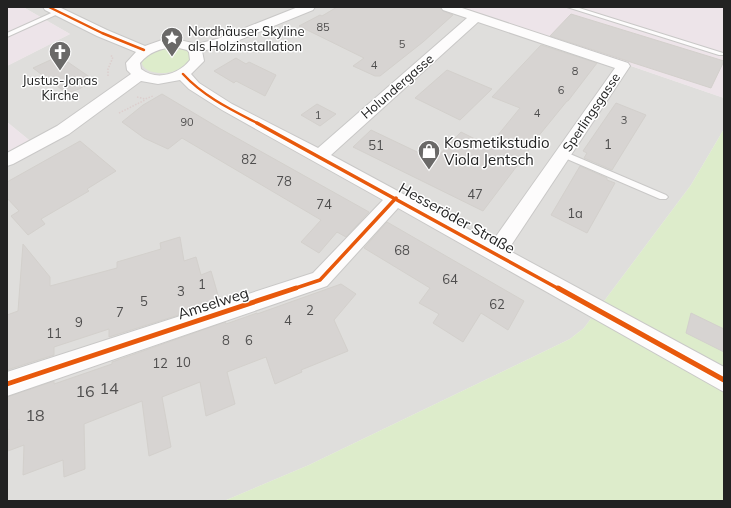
<svg xmlns="http://www.w3.org/2000/svg" width="731" height="508" viewBox="0 0 731 508" font-family="Mulish,sans-serif">
	<style>
		.residential { fill: #dfdedc }
		.industrial { fill: #ede4e9 }
		.grass { fill: #ddeccb }
		.building { fill: #d7d4d2; stroke: #d3d0cc }
		.lines { fill: none; stroke-linecap: round; stroke-linejoin: round }
		.service-casing { stroke: #c9c8c7; stroke-width: 2 }
		.minor-casing { stroke: #c9c8c7; stroke-width: 2 }
		.path { stroke: #dccecd; stroke-width: 1.5; stroke-dasharray: 1.5 1.5; stroke-linecap: butt }
		.service { fill: #fdfcfc; fill-rule: evenodd }
		.minor { fill: #fdfcfc; fill-rule: evenodd }
		.cycleway-far2-casing { stroke: #fff; stroke-width: 4 }
		.cycleway-far1-casing { stroke: #fff; stroke-width: 6 }
		.cycleway-casing { stroke: #fff; stroke-width: 8 }
		.cycleway-far2 { stroke: #e8590c; stroke-width: 2.5 }
		.cycleway-far1 { stroke: #e8590c; stroke-width: 3.5 }
		.cycleway { stroke: #e8590c; stroke-width: 5 }
		.labels { text-anchor: middle; dominant-baseline: central; stroke-width: 3; stroke-linejoin: round; paint-order: stroke }
		.far-number-label { font-size: 11px; fill: #4f4e4e }
		.far-poi-label { font-size: 13px; fill: #222; stroke: #fff; text-anchor: start }
		.far-street-label { font-size: 13px; fill: #222; stroke: #fff }
		.number-label { font-size: 13px; fill: #4f4e4e }
		.poi-label { font-size: 15px; fill: #222; stroke: #fff; text-anchor: start }
		.street-label { font-size: 15px; fill: #222; stroke: #fff }
		.near-number-label { font-size: 16px; fill: #4f4e4e }
	</style>
	<rect width="100%" height="100%" fill="#f0eeeb"/>
	<polygon class="residential" points="23,7 459,7 724,98 724,129 691,185 584,328 570,339 309,465 224,501 7,501 7,152 29,140 7,122 7,66 70,34"/>
	<g class="industrial">
		<polygon points="7,7 23,7 70,34 7,66"/>
		<polygon points="459,7 724,7 724,98"/>
		<polygon points="7,122 29,140 7,152"/>
	</g>
	<g class="grass">
		<path d="M 174,46 L 186,49 L 190,52 L 190,60 C 170,86 121,68 152,51 C 158,48 168,48 174,46 Z"/>
		<polygon points="724,129 724,501 224,501 309,465 570,339 584,328 691,185"/>
	</g>
	<g class="building">
		<polygon points="337,7 440,7 443,11 453,15 423,42 380,76 375,76 353,66 364,58 299,26 320,15 322,16"/>
		<polygon points="571,14 724,61 711,88 550,36"/>
		<polygon points="541,45 597,63 568,101 567,101 528,149 529,150 483,211 353,147 371,130 434,160 461,132 489,146 520,108 492,97"/>
		<polygon points="59,56 94,80 79,89 70,92 61,89 33,68"/>
		<polygon points="236,58 246,64 249,62 276,75 265,96 236,81 234,83 214,71"/>
		<polygon points="447,70 492,89 460,120 415,98"/>
		<polygon points="162,94 219,128 369,212 346,237 337,232 319,253 301,242 321,220 182,138 168,149 144,138 122,122 143,105"/>
		<polygon points="616,103 646,115 612,170 584,158 587,153 583,151"/>
		<polygon points="317,104 336,114 320,126 301,115"/>
		<polygon points="80,141 116,171 87,189 89,191 41,219 45,224 28,235 11,216 19,211 7,198 7,182"/>
		<polygon points="580,166 607,178 607,180 615,183 587,233 551,215"/>
		<polygon points="387,222 524,301 508,330 481,313 463,342 433,323 439,314 419,303 430,288 364,248"/>
		<polygon points="180,237 184,261 196,257 201,275 211,271 220,302 109,337 109,329 54,347 54,355 7,370 7,315 18,311 23,244 50,277 50,286 117,268 117,262 161,249 160,243"/>
		<polygon points="341,284 356,294 334,320 348,351 301,370 302,372 275,384 266,357 227,372 235,404 206,416 200,382 162,397 171,447 149,456 142,401 84,424 85,469 64,477 63,460 23,475 24,445 8,451 9,429 7,430 7,397 54,381 54,384 112,364 112,362 225,322 226,324 257,313 257,314"/>
		<polygon points="691,313 724,329 724,352 686,333"/>
	</g>
	<g class="lines">
		<g class="service-casing">
			<g id="service">
				<polygon points="567,7 576,7 723,53 724,55 719,55"/>
				<polygon points="58,10 60,11 60,13 7,37 7,33"/>
				<polygon points="563,151 666,195 668,197 666,199 660,199 560,156 559,154 560,152"/>
			</g>
		</g>
		<g class="minor-casing">
			<path id="minor" d="M 43,7 L 59,7 L 107,30 L 145,46 L 162,40 L 175,39 L 197,44 L 217,39 L 298,7 L 315,7 L 313,10 L 227,45 L 202,51 L 204,61 L 191,74 L 199,83 L 232,104 L 318,148 L 467,18 L 443,10 L 441,7 L 459,7 L 628,63 L 630,66 L 508,250 L 724,367 L 724,392 L 398,208 L 327,286 L 7,396 L 7,372 L 313,273 L 383,200 L 222,110 L 189,89 L 180,80 L 158,84 L 141,81 L 69,134 L 13,164 L 7,166 L 7,153 L 57,126 L 131,74 L 127,70 L 126,63 L 136,52 L 97,36 L 45,10 ZM 478,22 L 615,68 L 492,242 L 331,155 ZM 175,47 L 187,50 L 189,52 L 190,60 C 178,75 156,81 141,69 L 140,63 C 149,52 161,48 175,47 Z"/>
		</g>
		<g class="path">
			<polyline points="108,76 108,69 113,57 110,55"/>
			<polyline points="137,97 145,99 153,96"/>
			<polyline points="119,113 145,100"/>
		</g>
		<use href="#service" class="service"/>
		<use href="#minor" class="minor"/>
		<g class="cycleway-far2-casing">
			<g id="cycleway-far2">
				<polyline points="49,7 102,33 144,50"/>
				<path d="M 183,74 C 204,97 232,110 259,124"/>
			</g>
		</g>
		<g class="cycleway-far1-casing">
			<g id="cycleway-far1">
				<polyline points="257,123 559,289"/>
				<polyline points="293,289 320,280 396,198"/>
			</g>
		</g>
		<g class="cycleway-casing">
			<g id="cycleway">
				<polyline points="558,288 724,380"/>
				<polyline points="7,384 296,288"/>
			</g>
		</g>
		<use href="#cycleway-far2" class="cycleway-far2"/>
		<use href="#cycleway-far1" class="cycleway-far1"/>
		<use href="#cycleway" class="cycleway"/>
	</g>
	<defs>
		<g id="sight-pin" transform="scale(1.15)"><path d="M0 17L-7.5 6A9.5 9.5 0 1 1 7.5 6Z" fill="#6a6968" stroke="#fff"/><path d="M0-6L1.8-2.2L6-1.7L2.9 1.2L3.7 5.4L0 3.3L-3.7 5.4L-2.9 1.2L-6-1.7L-1.8-2.2Z" fill="#fff"/></g>
		<g id="church-pin" transform="scale(1.15)"><path d="M0 17L-7.5 6A9.5 9.5 0 1 1 7.5 6Z" fill="#6a6968" stroke="#fff"/><path d="M-1.2-6h2.4v3.5h3.3v2.4h-3.3V6h-2.4V-.1h-3.3v-2.4h3.3Z" fill="#fff"/></g>
		<g id="shop-pin" transform="scale(1.15)"><path d="M0 17L-7.5 6A9.5 9.5 0 1 1 7.5 6Z" fill="#6a6968" stroke="#fff"/><path d="M-5-2.5h2.3a2.7 3.5 0 0 1 5.4 0H5L5.5 6h-11ZM-1.5-2.5h3a1.5 2.3 0 0 0-3 0Z" fill="#fff"/></g>
	</defs>
	<g fill-rule="evenodd">
		<use href="#sight-pin" x="172" y="38"/>
		<use href="#church-pin" x="60" y="52"/>
		<use href="#shop-pin" x="429" y="151"/>
	</g>
	<g class="labels">
		<g class="far-number-label">
			<text x="323" y="27">85</text>
			<text x="402" y="44">5</text>
			<text x="374" y="65">4</text>
			<text x="575" y="71">8</text>
			<text x="561" y="90">6</text>
			<text x="537" y="113">4</text>
			<text x="318" y="115">1</text>
			<text x="624" y="120">3</text>
			<text x="187" y="122">90</text>
		</g>
		<g class="far-poi-label">
			<text x="188" y="31">Nordhäuser Skyline<tspan x="188" dy="15">als Holzinstallation</tspan></text>
			<text x="60" y="80" text-anchor="middle">Justus-Jonas<tspan x="60" dy="15">Kirche</tspan></text>
		</g>
		<g class="far-street-label">
			<text transform="translate(397 86) rotate(-41)">Holundergasse</text>
			<text transform="translate(591 112) rotate(-56)">Sperlingsgasse</text>
		</g>
		<g class="number-label">
			<text x="608" y="144">1</text>
			<text x="376" y="145">51</text>
			<text x="249" y="159">82</text>
			<text x="284" y="181">78</text>
			<text x="475" y="194">47</text>
			<text x="324" y="204">74</text>
			<text x="575" y="213">1a</text>
			<text x="402" y="250">68</text>
			<text x="450" y="279">64</text>
			<text x="202" y="284">1</text>
			<text x="181" y="291">3</text>
			<text x="144" y="301">5</text>
			<text x="497" y="304">62</text>
			<text x="310" y="310">2</text>
			<text x="120" y="312">7</text>
			<text x="288" y="320">4</text>
			<text x="79" y="322">9</text>
			<text x="54" y="333">11</text>
			<text x="226" y="340">8</text>
			<text x="249" y="340">6</text>
			<text x="183" y="362">10</text>
			<text x="160" y="363">12</text>
		</g>
		<g class="poi-label">
			<text x="444" y="142">Kosmetikstudio<tspan x="444" dy="17">Viola Jentsch</tspan></text>
		</g>
		<g class="street-label">
			<text transform="translate(457 218) rotate(29)">Hesseröder Straße</text>
			<text transform="translate(213 303) rotate(-18)">Amselweg</text>
		</g>
		<g class="near-number-label">
			<text x="109" y="388">14</text>
			<text x="85" y="391">16</text>
			<text x="35" y="415">18</text>
		</g>
	</g>
	<rect width="731" height="508" fill="none" stroke="#222222" stroke-width="16"/>
</svg>
